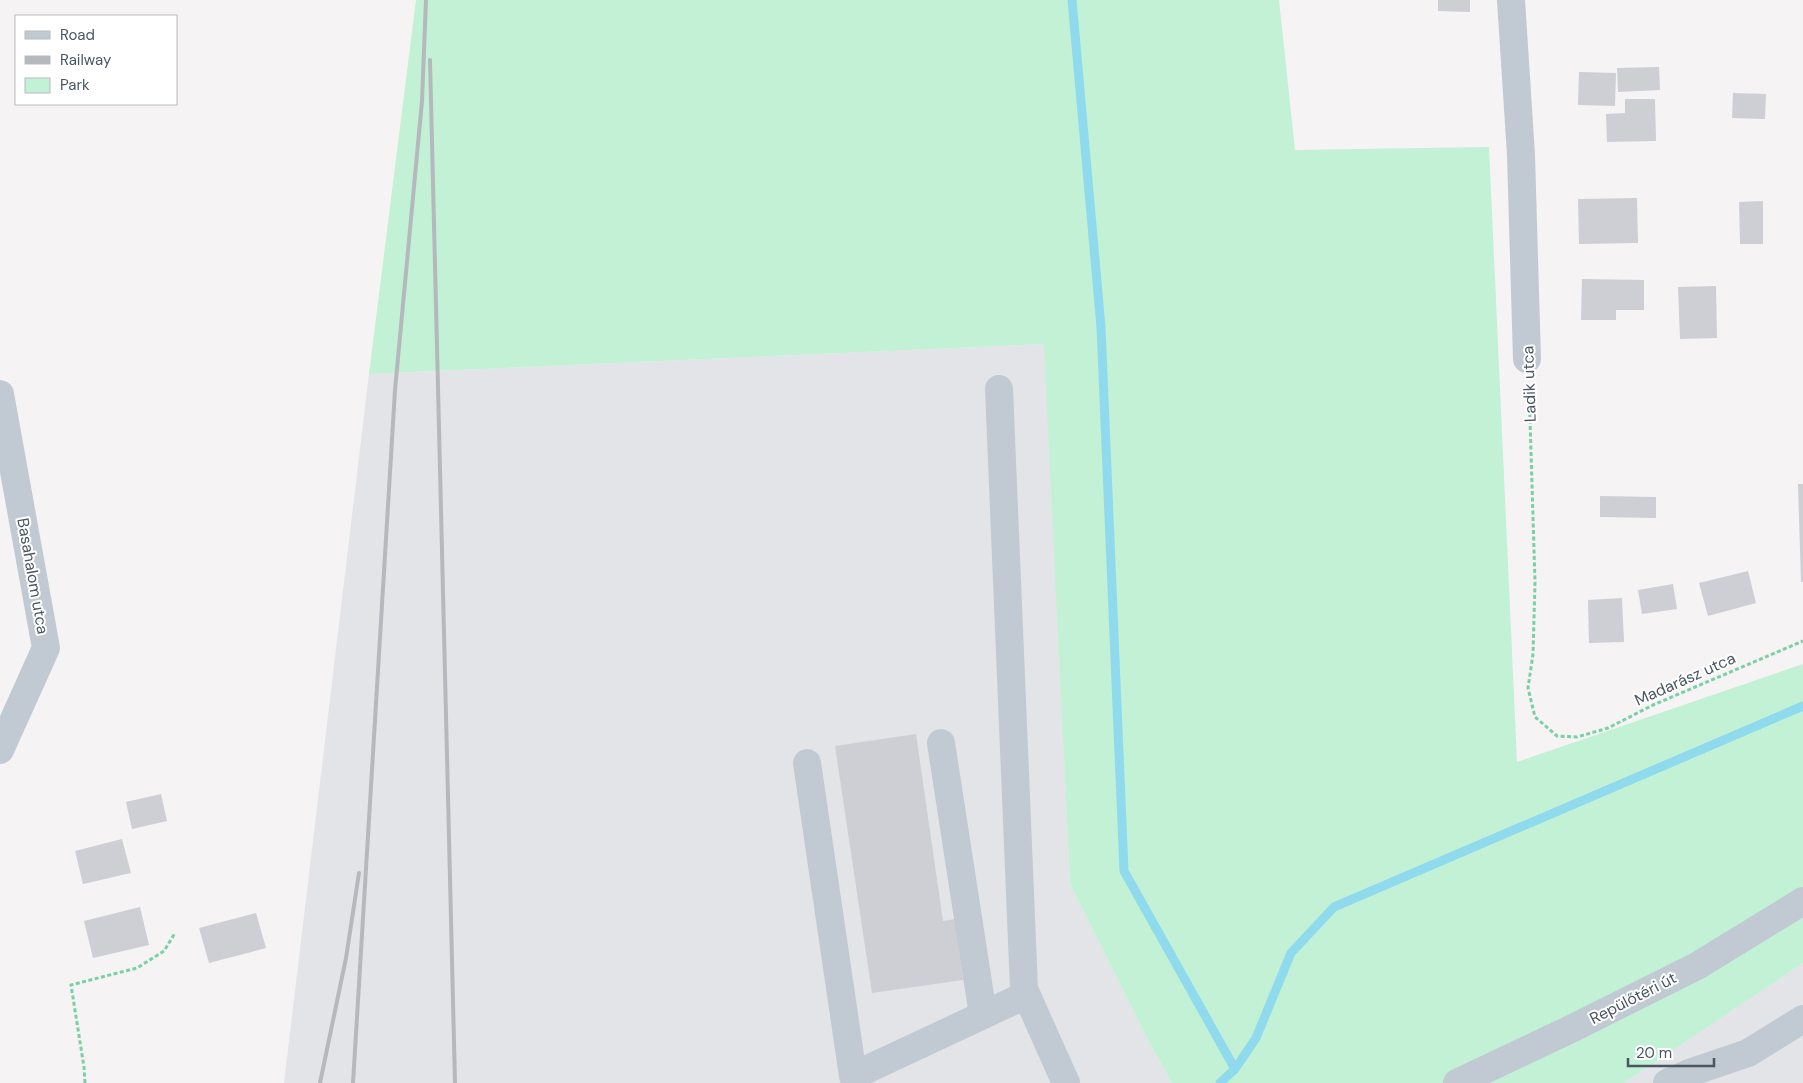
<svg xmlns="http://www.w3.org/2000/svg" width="1803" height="1083" viewBox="0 0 1803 1083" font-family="'DM Sans',sans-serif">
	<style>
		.airport { fill: #e2e4e7 }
		.green { fill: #c3f1d5 }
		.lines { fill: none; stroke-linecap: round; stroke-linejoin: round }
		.stream { stroke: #90daee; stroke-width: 9 }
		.building { fill: #cdcfd5 }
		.path { stroke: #7ad0a6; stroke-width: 3; stroke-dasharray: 4 2.5; stroke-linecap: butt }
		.minor { stroke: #c1cad2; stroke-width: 28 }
		.rail { stroke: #b5b8bd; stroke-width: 4 }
		.labels { text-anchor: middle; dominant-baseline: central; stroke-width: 4; stroke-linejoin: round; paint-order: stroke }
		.street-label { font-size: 16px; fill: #4a5661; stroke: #fff }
	</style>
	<rect width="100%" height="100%" fill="#f5f3f3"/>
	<g class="airport">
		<polygon points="1045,344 1070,884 1149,1042 1172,1083 284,1083 369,374"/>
		<polygon points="1803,963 1803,1083 1624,1083"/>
	</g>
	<polygon class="green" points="416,0 1279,0 1295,150 1489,147 1517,762 1803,664 1803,963 1624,1083 1172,1083 1149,1042 1070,884 1044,344 369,374"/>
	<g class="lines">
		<g class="stream">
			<polyline points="1072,0 1101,327 1124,871 1235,1069 1220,1083"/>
			<polyline points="1235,1069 1256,1038 1291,953 1334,907 1803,706"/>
		</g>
	</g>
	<g class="building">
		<polygon points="1438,0 1470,0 1470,12 1438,11"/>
		<polygon points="1659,67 1660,90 1618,92 1617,68"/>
		<polygon points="1579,72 1616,73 1615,106 1578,105"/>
		<polygon points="1733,93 1766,94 1765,119 1732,118"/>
		<polygon points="1625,99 1655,99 1656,141 1607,142 1606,114 1625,113"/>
		<polygon points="1637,198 1638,243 1579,244 1578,199"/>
		<polygon points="1763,201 1763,244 1740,244 1739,202"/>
		<polygon points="1582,279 1644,280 1644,310 1616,310 1616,320 1581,320"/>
		<polygon points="1716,286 1717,338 1680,339 1678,287"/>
		<polygon points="1798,484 1803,484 1803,582 1801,582"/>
		<polygon points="1600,496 1656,497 1656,518 1600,517"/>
		<polygon points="1748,571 1756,603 1708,616 1699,583"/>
		<polygon points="1673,584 1677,609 1642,614 1638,590"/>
		<polygon points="1622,598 1624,642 1589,643 1588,600"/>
		<polygon points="916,734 943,921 955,919 963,980 872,993 835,746"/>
		<polygon points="161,794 167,821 132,829 126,802"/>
		<polygon points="122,839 131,873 83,884 75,851"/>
		<polygon points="140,907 149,945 93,958 84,921"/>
		<polygon points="256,913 266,948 209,963 199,928"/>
	</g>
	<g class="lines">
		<g class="path">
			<polyline points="1529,387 1535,582 1533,654 1528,688 1535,717 1557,736 1577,737 1608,728 1653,705 1803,641"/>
			<polyline points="85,1083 84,1067 71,985 137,968 164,951 175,933"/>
		</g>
		<g class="minor">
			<polyline points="1511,0 1521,155 1527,359"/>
			<polyline points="999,389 1024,989 1066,1083"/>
			<polyline points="0,394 46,648 0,750"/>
			<polyline points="941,743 983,1015"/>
			<polyline points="807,763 853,1076 1026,995"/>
			<polyline points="1457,1083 1573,1028 1697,966 1803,901"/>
			<polyline points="1667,1083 1689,1073 1748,1053 1803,1019"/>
		</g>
		<g class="rail">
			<polyline points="430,60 455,1083"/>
			<polyline points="320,1083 346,958 359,873"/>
			<polyline points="353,1083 395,390 422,101 426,0"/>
		</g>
	</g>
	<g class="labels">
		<g class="street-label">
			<text transform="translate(1529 384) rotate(-92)">Ladik utca</text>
			<text transform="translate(33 576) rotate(80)">Basahalom utca</text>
			<text transform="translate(1685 679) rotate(-24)">Madarász utca</text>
			<text transform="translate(1633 998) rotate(-27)">Repülőtéri út</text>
		</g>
	</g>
	<rect x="15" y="15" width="162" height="90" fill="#ffffff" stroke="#b7bbc0"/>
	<rect x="25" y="31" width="25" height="8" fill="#c1cad2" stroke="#b7bbc0"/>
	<text x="60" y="40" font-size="15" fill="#4a5661">Road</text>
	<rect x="25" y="56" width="25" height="8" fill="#b5b8bd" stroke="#b7bbc0"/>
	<text x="60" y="65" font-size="15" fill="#4a5661">Railway</text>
	<rect x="25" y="78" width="25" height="15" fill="#c3f1d5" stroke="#b7bbc0"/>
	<text x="60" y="90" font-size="15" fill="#4a5661">Park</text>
	<path d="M1628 1058v8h86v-8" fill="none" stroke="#4a5661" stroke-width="2.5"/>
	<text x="1636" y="1058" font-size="15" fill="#4a5661" stroke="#ffffff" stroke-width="4" paint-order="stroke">20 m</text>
</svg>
